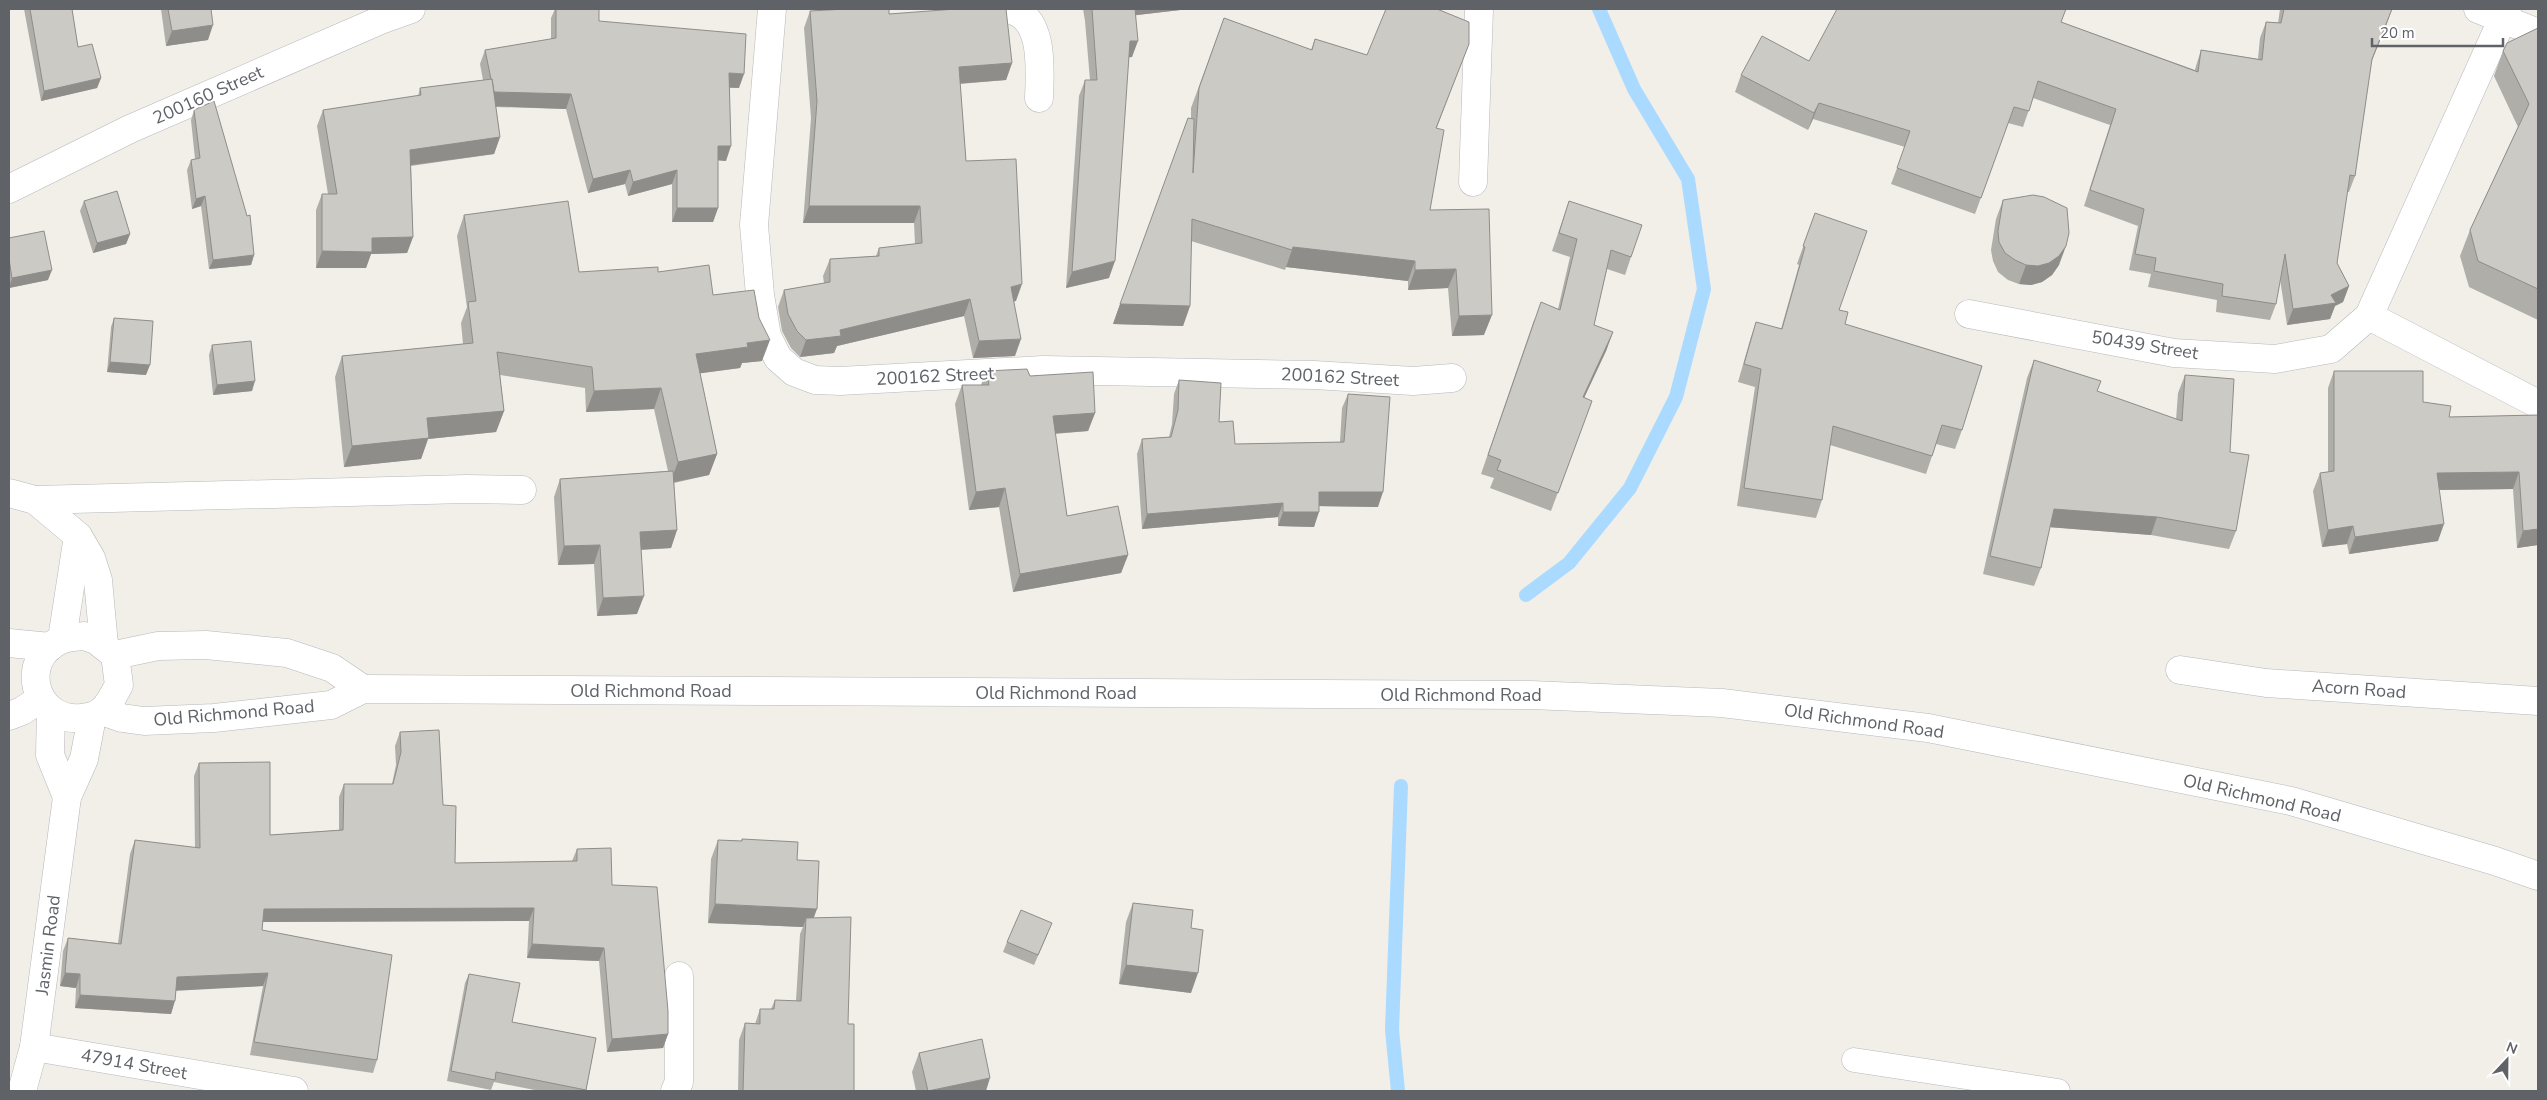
<svg xmlns="http://www.w3.org/2000/svg" width="2547" height="1100" viewBox="0 0 2547 1100" font-family="'Nunito Sans',sans-serif">
	<style>
		.lines { fill: none; stroke-linecap: round; stroke-linejoin: round }
		.stream { stroke: #aadaff; stroke-width: 14 }
		.service-casing { stroke: #b5b8bc; stroke-width: 25 }
		.minor-casing { stroke: #b5b8bc; stroke-width: 29 }
		.tertiary-casing { stroke: #b5b8bc; stroke-width: 29 }
		.service { stroke: #fff; stroke-width: 24 }
		.minor { stroke: #fff; stroke-width: 28 }
		.tertiary { stroke: #fff; stroke-width: 28 }
		.wall { fill: #afaea9 }
		.shaded-wall { fill: #8f8d8a }
		.building { fill: #cccac5; stroke: #8f8d8a }
		.labels { text-anchor: middle; dominant-baseline: central; stroke-width: 4; stroke-linejoin: round; paint-order: stroke }
		.street-label { font-size: 18px; fill: #5f6368; stroke: #fff }
	</style>
	<rect width="100%" height="100%" fill="#f1efe8"/>
	<g class="lines">
		<g class="stream">
			<polyline points="1526,595 1569,563 1630,488 1676,397 1704,289 1688,179 1634,89 1599,9"/>
			<polyline points="1398,1091 1392,1030 1401,786"/>
		</g>
		<g class="service-casing">
			<polyline id="service" points="1854,1060 2058,1091"/>
		</g>
		<g class="minor-casing">
			<g id="minor">
				<polyline points="772,9 754,225 760,295 767,336 778,358 794,372 815,380 840,381 1043,370 1314,375 1413,381 1452,378"/>
				<path d="M 1007,9 C 1045,14 1040,70 1039,98"/>
				<polyline points="2478,9 2538,33"/>
				<polyline points="1473,182 1479,9"/>
				<polyline points="9,189 130,129 383,19 411,9"/>
				<polyline points="1969,314 2174,353 2275,359 2331,349 2369,316 2507,9"/>
				<polyline points="2369,316 2538,404"/>
				<polyline points="9,493 35,500 78,536 91,558 98,580 104,645"/>
				<polyline points="35,500 466,489 522,490"/>
				<polyline points="62,639 78,536"/>
				<polyline points="2180,670 2266,683 2538,701"/>
				<polyline points="51,711 50,755 67,797"/>
				<polyline points="34,1047 294,1091"/>
				<polyline points="22,1091 34,1047 67,797 84,759 92,717"/>
				<polyline points="675,1091 679,1082 679,976"/>
			</g>
		</g>
		<g class="tertiary-casing">
			<g id="tertiary">
				<path d="M 84,636 L 96,640 L 115,655 L 119,685 C 114,694 110,703 103,710 C 96,716 90,717 82,718 C 34,723 17,659 61,640 C 67,637 77,637 84,636 Z"/>
				<polyline points="9,643 50,647"/>
				<polyline points="115,655 158,646 206,645 287,653 332,668 363,689"/>
				<polyline points="102,711 122,718 144,721 214,718 331,705 363,689 1531,695 1722,703 1928,728 2291,801 2495,861 2538,876"/>
				<polyline points="9,716 22,711 40,699"/>
			</g>
		</g>
		<use href="#service" class="service"/>
		<use href="#minor" class="minor"/>
		<use href="#tertiary" class="tertiary"/>
	</g>
	<g class="wall">
		<polygon points="24,9 72,9 78,47 101,78 97,88 41,101"/>
		<polygon points="161,9 211,9 208,40 166,46"/>
		<polygon points="555,9 599,9 599,21 739,88 729,88 726,161 718,160 718,208 713,222 672,222 672,184 628,196 625,184 588,193 566,109 496,107 500,137 494,154 411,166 413,237 407,253 371,254 366,268 316,268 316,210 322,194 328,194 317,126 323,110 418,96 420,88 483,80 480,64 485,50 551,39 551,18"/>
		<polygon points="1083,9 1189,9 1136,15 1132,57 1129,57 1109,278 1066,288 1079,96 1085,80 1090,80 1085,21"/>
		<polygon points="2280,9 2392,9 2371,62 2355,176 2349,192 2347,192 2337,263 2349,286 2343,302 2335,306 2330,319 2287,325 2280,279 2276,304 2270,320 2216,312 2217,300 2148,287 2151,274 2129,270 2138,226 2084,206 2110,125 2033,98 2023,127 2008,123 1975,214 1891,184 1905,147 1813,119 1808,130 1735,92 1741,75 1809,61 2061,22 2195,70 2196,66 2201,50 2258,59 2260,38 2266,22 2278,23"/>
		<polygon points="810,11 889,14 1012,63 1006,80 960,84 966,161 1016,301 1014,301 1015,356 973,358 964,316 837,346 834,353 800,357 791,348 782,331 778,307 784,290 824,283 823,276 830,259 876,256 879,248 915,244 914,223 803,223 811,118 804,28"/>
		<polygon points="1224,18 1311,50 1315,39 1367,55 1469,44 1436,128 1430,210 1484,335 1452,336 1448,288 1408,290 1408,281 1286,267 1285,270 1191,241 1190,306 1183,326 1113,324 1188,118 1191,119 1191,108"/>
		<polygon points="2538,28 2538,320 2469,287 2460,256 2470,230 2518,127 2494,76 2503,51"/>
		<polygon points="194,110 254,255 251,265 209,269 201,206 192,209 187,170 191,160 195,159 191,120"/>
		<polygon points="2003,200 2059,265 2052,275 2042,282 2031,285 2019,284 2008,280 1998,272 1993,261 1991,250 1996,219"/>
		<polygon points="84,201 130,234 126,244 93,253 80,211"/>
		<polygon points="1569,201 1631,257 1625,275 1607,269 1594,325 1613,332 1606,351 1584,398 1592,401 1551,511 1490,488 1494,478 1481,474 1534,320 1558,309 1570,257 1552,251"/>
		<polygon points="1815,213 1839,310 1845,324 1962,430 1955,449 1936,444 1926,474 1830,445 1822,500 1816,518 1737,506 1755,387 1738,382 1750,340 1756,322 1781,329 1799,265 1797,264"/>
		<polygon points="464,215 579,272 658,272 713,295 762,361 742,363 740,368 700,373 717,454 709,475 674,483 677,530 671,548 641,550 637,614 597,616 594,564 558,565 554,497 560,479 668,471 654,409 586,412 585,388 500,375 504,411 496,432 428,439 421,459 344,467 335,377 342,356 463,344 461,323 467,307 457,236"/>
		<polygon points="9,238 48,280 9,288"/>
		<polygon points="114,318 146,375 107,372 111,327"/>
		<polygon points="212,345 252,391 213,395 209,355"/>
		<polygon points="2034,360 2097,391 2176,420 2178,393 2185,375 2230,452 2236,531 2229,549 2151,535 2050,527 2041,568 2034,586 1983,574 2027,378"/>
		<polygon points="986,371 1030,376 1095,413 1088,431 1055,434 1067,516 1128,555 1121,573 1013,592 999,507 969,510 955,404 962,385 981,385"/>
		<polygon points="2334,371 2423,402 2449,417 2538,415 2538,545 2517,548 2513,489 2440,490 2438,541 2349,554 2347,544 2322,547 2313,491 2320,473 2328,472 2328,388"/>
		<polygon points="1179,380 1219,422 1235,444 1340,442 1342,408 1348,394 1378,507 1319,506 1314,527 1278,526 1278,517 1142,529 1137,454 1142,439 1169,437 1172,424 1174,394"/>
		<polygon points="400,732 443,805 455,863 572,861 577,849 612,885 668,1034 663,1048 607,1052 599,961 527,958 529,921 263,922 262,930 377,1060 373,1073 250,1055 263,986 176,990 171,1014 75,1008 76,988 60,986 63,951 68,938 118,943 130,854 135,840 195,848 194,776 199,763 270,835 339,830 339,797 344,784 392,784 396,765 395,746"/>
		<polygon points="742,839 797,860 814,918 848,1024 854,1091 738,1091 739,1040 745,1023 755,1024 760,1009 771,1009 775,1000 796,1001 800,934 803,927 708,923 711,859 718,840 741,841"/>
		<polygon points="1133,903 1191,928 1191,993 1119,984 1126,922"/>
		<polygon points="1048,933 1034,965 1003,952 1007,942"/>
		<polygon points="469,974 512,1022 596,1038 586,1091 540,1091 494,1082 491,1090 447,1081 465,983"/>
		<polygon points="919,1053 986,1091 916,1091 912,1072"/>
	</g>
	<g class="shaded-wall">
		<polygon points="1131,9 1189,9 1129,16"/>
		<polygon points="2392,9 2386,26 2366,75 2372,59"/>
		<polygon points="213,25 208,40 166,46 172,31"/>
		<polygon points="1130,41 1138,41 1132,57 1124,58"/>
		<polygon points="1469,44 1461,64 1429,148 1436,128"/>
		<polygon points="1012,63 1006,80 953,84 959,67"/>
		<polygon points="729,73 744,74 739,88 724,87"/>
		<polygon points="101,78 97,88 41,101 44,91"/>
		<polygon points="493,92 571,94 566,109 488,106"/>
		<polygon points="1819,103 1813,119 1808,130 1814,113"/>
		<polygon points="500,137 494,154 404,166 410,150"/>
		<polygon points="718,146 731,146 726,161 713,160"/>
		<polygon points="630,170 625,184 588,193 593,179"/>
		<polygon points="677,170 672,184 628,196 633,182"/>
		<polygon points="205,196 201,206 192,209 196,199"/>
		<polygon points="809,206 920,206 914,223 803,223"/>
		<polygon points="677,208 718,208 713,222 672,222"/>
		<polygon points="130,234 126,244 93,253 97,243"/>
		<polygon points="413,237 407,253 371,254 366,268 316,268 322,251 372,238"/>
		<polygon points="2066,246 2059,265 2052,275 2042,282 2031,285 2019,284 2026,265"/>
		<polygon points="1293,247 1415,261 1408,281 1286,267"/>
		<polygon points="254,255 251,265 209,269 213,260"/>
		<polygon points="1115,261 1109,278 1066,288 1072,272"/>
		<polygon points="1456,269 1448,288 1408,290 1415,270"/>
		<polygon points="52,270 48,280 9,288 12,278"/>
		<polygon points="1022,284 1016,301 1004,304 1011,287"/>
		<polygon points="2349,286 2343,302 2335,306 2330,319 2287,325 2293,309 2331,295"/>
		<polygon points="970,299 964,316 837,346 834,353 800,357 806,340 840,330"/>
		<polygon points="1120,304 1190,306 1183,326 1113,324"/>
		<polygon points="1492,315 1484,335 1452,336 1459,316"/>
		<polygon points="1613,332 1606,351 1576,415 1583,397"/>
		<polygon points="1021,339 1015,356 973,358 979,341"/>
		<polygon points="770,340 762,361 742,363 740,368 688,375 696,354 747,343"/>
		<polygon points="110,362 150,365 146,375 107,372"/>
		<polygon points="255,381 252,391 213,395 217,385"/>
		<polygon points="661,388 654,409 586,412 594,391"/>
		<polygon points="504,411 496,432 428,439 421,459 344,467 352,446 427,418"/>
		<polygon points="1095,413 1088,431 1047,434 1053,416"/>
		<polygon points="717,454 709,475 670,483 678,462"/>
		<polygon points="2519,472 2513,489 2431,490 2437,473"/>
		<polygon points="1005,488 999,507 969,510 976,492"/>
		<polygon points="1319,492 1383,492 1378,507 1313,506"/>
		<polygon points="1283,503 1278,517 1142,529 1147,514"/>
		<polygon points="2054,509 2157,517 2151,535 2047,527"/>
		<polygon points="1283,512 1319,512 1314,527 1278,526"/>
		<polygon points="2444,524 2438,541 2349,554 2355,537"/>
		<polygon points="2353,526 2347,544 2322,547 2328,530"/>
		<polygon points="2538,529 2538,545 2517,548 2523,531"/>
		<polygon points="677,530 671,548 633,550 640,532"/>
		<polygon points="600,545 594,564 558,565 564,546"/>
		<polygon points="1128,555 1121,573 1013,592 1020,574"/>
		<polygon points="644,596 637,614 597,616 603,598"/>
		<polygon points="715,904 817,909 810,928 806,918 803,927 708,923"/>
		<polygon points="534,908 529,921 259,922 264,909"/>
		<polygon points="532,944 604,948 599,961 527,958"/>
		<polygon points="1126,965 1198,973 1191,993 1119,984"/>
		<polygon points="65,973 80,974 76,988 60,986"/>
		<polygon points="268,973 263,986 172,991 177,977"/>
		<polygon points="80,995 175,1001 171,1014 75,1008"/>
		<polygon points="668,1034 663,1048 607,1052 612,1039"/>
		<polygon points="990,1078 986,1091 928,1091"/>
	</g>
	<g class="building">
		<polygon points="30,9 72,9 78,47 92,44 101,78 44,91"/>
		<polygon points="168,9 211,9 213,25 172,31"/>
		<polygon points="556,9 599,9 599,21 746,34 744,74 729,73 731,146 718,146 718,208 677,208 677,170 633,182 630,170 593,179 571,94 494,92 492,79 491,79 485,50 556,38"/>
		<polygon points="846,9 889,9 889,14 956,9 1006,9 1012,63 959,67 966,161 1016,159 1022,284 1011,287 1021,339 979,341 970,299 840,330 841,336 806,340 797,331 788,314 784,290 830,282 830,259 879,256 879,248 922,243 920,206 809,206 817,101 810,11"/>
		<polygon points="1092,9 1135,9 1138,41 1130,41 1115,261 1072,272 1085,80 1097,80"/>
		<polygon points="1386,9 1437,9 1469,22 1469,44 1436,128 1444,130 1430,210 1489,209 1492,315 1459,316 1456,269 1415,270 1415,261 1293,247 1292,250 1192,219 1190,306 1120,304 1188,118 1194,119 1193,173 1199,88 1224,18 1312,50 1315,39 1367,55"/>
		<polygon points="1837,9 2066,9 2061,22 2198,72 2201,50 2262,60 2266,22 2281,23 2284,9 2392,9 2372,59 2355,176 2350,175 2337,263 2349,286 2331,295 2336,303 2293,309 2285,254 2276,304 2222,296 2223,284 2154,271 2156,258 2135,254 2144,209 2090,190 2116,109 2038,81 2029,111 2014,107 1981,198 1897,168 1910,131 1819,103 1814,113 1741,75 1762,36 1809,61"/>
		<polygon points="2538,28 2538,289 2478,261 2470,230 2529,104 2503,51 2507,43"/>
		<polygon points="492,79 500,137 410,150 413,237 372,238 372,252 322,251 322,194 337,194 323,110 421,95 420,88"/>
		<polygon points="214,101 247,216 250,215 254,255 213,260 205,196 196,199 191,160 200,158 194,110"/>
		<polygon points="117,191 130,234 97,243 84,201"/>
		<polygon points="2033,195 2044,197 2067,208 2069,233 2066,246 2059,256 2049,263 2038,266 2026,265 2015,260 2005,253 1999,242 1998,231 2003,200"/>
		<polygon points="568,201 579,272 658,267 658,272 709,265 713,295 754,290 759,318 770,340 747,343 748,347 696,354 717,454 678,462 661,388 594,391 592,367 497,352 504,411 427,418 429,438 352,446 342,356 473,343 468,302 476,301 464,215"/>
		<polygon points="1569,201 1642,225 1631,257 1611,250 1594,325 1613,332 1583,397 1592,401 1558,493 1497,470 1501,460 1488,455 1541,302 1560,310 1577,239 1559,233"/>
		<polygon points="1815,213 1867,231 1839,310 1848,312 1845,324 1982,366 1962,430 1942,425 1932,456 1833,426 1822,500 1744,488 1761,369 1744,364 1756,322 1782,329 1805,247 1803,246"/>
		<polygon points="44,231 52,270 12,278 9,259 9,238"/>
		<polygon points="114,318 153,321 150,365 110,362"/>
		<polygon points="251,341 255,381 217,385 212,345"/>
		<polygon points="2034,360 2101,381 2097,391 2182,421 2185,375 2234,379 2230,452 2249,455 2236,531 2157,517 2054,509 2041,568 1990,556"/>
		<polygon points="1027,369 1030,376 1093,372 1095,413 1053,416 1067,516 1118,506 1128,555 1020,574 1005,488 976,492 962,385 989,385 986,371"/>
		<polygon points="2334,371 2423,371 2423,402 2451,406 2449,417 2538,415 2538,529 2523,531 2519,472 2437,473 2444,524 2355,537 2353,526 2328,530 2320,473 2334,471"/>
		<polygon points="1179,380 1221,383 1219,422 1233,421 1235,444 1344,442 1348,394 1390,397 1383,492 1319,492 1319,512 1283,512 1283,503 1147,514 1142,439 1171,437 1178,410"/>
		<polygon points="673,471 677,530 640,532 644,596 603,598 600,545 564,546 560,479"/>
		<polygon points="439,730 443,805 456,806 455,863 577,861 577,849 611,848 612,885 657,887 668,1011 668,1034 612,1039 604,948 532,944 534,908 264,909 262,930 392,955 377,1060 254,1042 268,973 177,977 175,1001 80,995 80,974 65,973 68,938 121,944 135,840 200,848 199,763 270,762 270,835 343,830 344,784 393,784 401,752 400,732"/>
		<polygon points="742,839 798,842 797,860 819,861 817,909 715,904 718,840 742,841"/>
		<polygon points="1133,903 1193,910 1191,928 1203,930 1198,973 1126,965"/>
		<polygon points="1021,910 1052,923 1038,955 1007,942"/>
		<polygon points="851,917 848,1024 854,1024 854,1091 743,1091 745,1023 760,1024 760,1009 774,1009 775,1000 801,1001 806,918"/>
		<polygon points="469,974 520,983 512,1022 596,1038 586,1090 496,1072 495,1080 451,1071"/>
		<polygon points="982,1039 990,1078 928,1091 919,1053"/>
	</g>
	<g class="labels">
		<g class="street-label">
			<text transform="translate(208 95) rotate(-24)">200160 Street</text>
			<text transform="translate(2145 345) rotate(9)">50439 Street</text>
			<text transform="translate(935 376) rotate(-3)">200162 Street</text>
			<text transform="translate(1340 377) rotate(3)">200162 Street</text>
			<text transform="translate(2359 689) rotate(4)">Acorn Road</text>
			<text x="651" y="691">Old Richmond Road</text>
			<text x="1056" y="693">Old Richmond Road</text>
			<text x="1461" y="695">Old Richmond Road</text>
			<text transform="translate(234 713) rotate(-5)">Old Richmond Road</text>
			<text transform="translate(1864 721) rotate(8)">Old Richmond Road</text>
			<text transform="translate(2262 798) rotate(13)">Old Richmond Road</text>
			<text transform="translate(48 945) rotate(-83)">Jasmin Road</text>
			<text transform="translate(134 1064) rotate(10)">47914 Street</text>
		</g>
	</g>
	<rect width="2547" height="1100" fill="none" stroke="#5f6368" stroke-width="20"/>
	<g transform="translate(2507 1060) rotate(22)" stroke="#ffffff" stroke-width="4" paint-order="stroke">
	<path d="M0-4L9 19L0 12L-9 19Z" fill="#5f6368"/>
	<text y="-8" font-size="14" font-weight="bold" text-anchor="middle" fill="#5f6368">N</text>
	</g>
	<path d="M2372 38v8h131v-8" fill="none" stroke="#5f6368" stroke-width="2.5"/>
	<text x="2380" y="38" font-size="15" fill="#5f6368" stroke="#ffffff" stroke-width="4" paint-order="stroke">20 m</text>
</svg>
